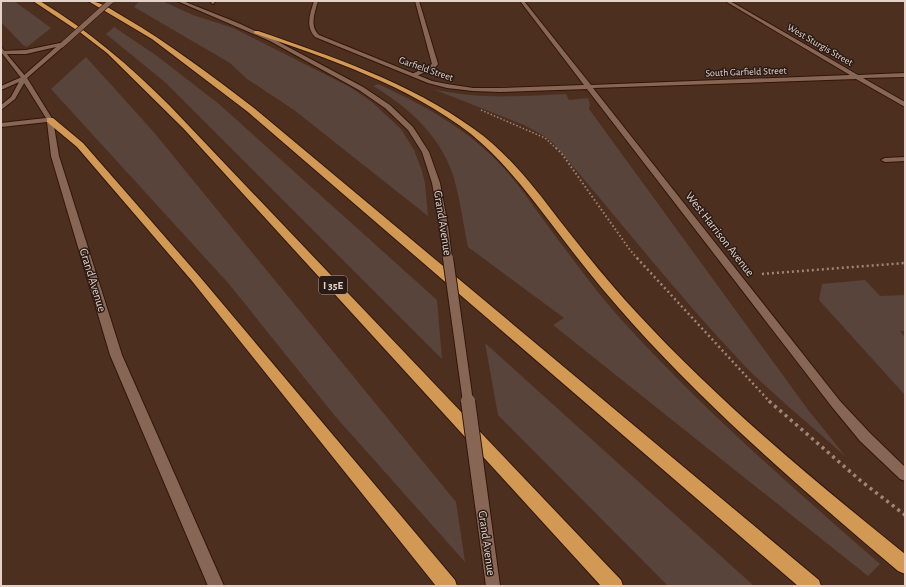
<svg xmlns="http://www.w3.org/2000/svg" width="906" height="587" viewBox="0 0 906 587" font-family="'Alegreya Sans',sans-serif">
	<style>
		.green { fill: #58443a }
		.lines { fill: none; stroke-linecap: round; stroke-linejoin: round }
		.service-casing { stroke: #311608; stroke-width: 2 }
		.minor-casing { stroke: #311608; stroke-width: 2 }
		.tertiary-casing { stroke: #311608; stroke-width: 2 }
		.secondary-casing { stroke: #311608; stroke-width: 2 }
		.motorway-casing { stroke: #311608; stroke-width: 2 }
		.path-far3 { stroke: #9e867a; stroke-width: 1.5; stroke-dasharray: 1.5 2; stroke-linecap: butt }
		.path-far2 { stroke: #9e867a; stroke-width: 2; stroke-dasharray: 1.5 2.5; stroke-linecap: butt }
		.path-far1 { stroke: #9e867a; stroke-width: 2.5; stroke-dasharray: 2 3; stroke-linecap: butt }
		.path { stroke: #9e867a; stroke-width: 3.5; stroke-dasharray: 3 4; stroke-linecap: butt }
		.service { fill: #886656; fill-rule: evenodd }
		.minor { fill: #886656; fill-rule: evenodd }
		.tertiary { fill: #886656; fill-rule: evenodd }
		.secondary { fill: #886656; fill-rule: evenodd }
		.motorway { fill: #d29955; fill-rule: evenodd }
		.secondary-bridge-far3-casing { stroke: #311608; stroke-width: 6; stroke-linecap: butt }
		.secondary-bridge-far2-casing { stroke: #311608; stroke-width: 10; stroke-linecap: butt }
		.secondary-bridge-far1-casing { stroke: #311608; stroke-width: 12; stroke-linecap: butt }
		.secondary-bridge-casing { stroke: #311608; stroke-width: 16; stroke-linecap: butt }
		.secondary-bridge-far3 { stroke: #886656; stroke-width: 5 }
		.secondary-bridge-far2 { stroke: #886656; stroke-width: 8 }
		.secondary-bridge-far1 { stroke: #886656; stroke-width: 10 }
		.secondary-bridge { stroke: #886656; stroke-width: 14 }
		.labels { text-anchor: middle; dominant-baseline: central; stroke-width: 3; stroke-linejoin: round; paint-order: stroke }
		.far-street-label { font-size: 10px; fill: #e5d2c9; stroke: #291b15 }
		.shield { fill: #291b15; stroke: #ad9b93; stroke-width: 1 }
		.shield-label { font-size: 11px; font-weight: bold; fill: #e5d2c9 }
		.street-label { font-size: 12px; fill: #e5d2c9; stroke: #291b15 }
	</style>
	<rect width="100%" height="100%" fill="#4d2f20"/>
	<g class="green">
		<polygon points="1,1 14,1 51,28 27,47 23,45 1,22"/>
		<polygon points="139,1 162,1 193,15 233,28 350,87 372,102 401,129 414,150 422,171 425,183 428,216 294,110 247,79 230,63 134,7"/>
		<polygon points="114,27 157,56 219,104 437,300 442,359 166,83 106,34"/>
		<polygon points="86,57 152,130 456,502 465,562 335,416 229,284 51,89"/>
		<path d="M 378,84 C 422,104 464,127 498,162 C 515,179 528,199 542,218 C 570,255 597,294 629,328 C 707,413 793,488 880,564 L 868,576 L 553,325 L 564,318 L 468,247 C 463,223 460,198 453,175 C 440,135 407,106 373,86 Z"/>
		<path d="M 433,89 C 478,100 520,96 566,94 L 569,100 L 588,98 L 590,104 L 589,109 L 809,411 L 846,457 C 812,426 776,398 744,365 C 677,295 617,217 554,144 L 544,136 L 524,125 Z"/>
		<polygon points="865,280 880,296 905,295 905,331 900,331 905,337 905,395 819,300 822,284"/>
		<polygon points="485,343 754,586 668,586 498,415"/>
	</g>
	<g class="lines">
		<g class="service-casing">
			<g id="service">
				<polygon points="212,1 216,1 213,4 211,3"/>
				<polygon points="415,1 419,1 438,64 435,68 414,77 411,75 412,74 432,64"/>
				<polygon points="905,157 905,161 885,162 881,160 885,158"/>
			</g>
		</g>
		<g class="minor-casing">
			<g id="minor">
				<path d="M 314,1 L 318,1 C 315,12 309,26 319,35 L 432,81 L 447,84 L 473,88 L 500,88 L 584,85 L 520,1 L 524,1 L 591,85 L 850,75 L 725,1 L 730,1 L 858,75 L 905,73 L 905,77 L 863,78 L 905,102 L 905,107 L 856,79 L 593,88 L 840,401 L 870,433 L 905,467 L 905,481 L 900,479 L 860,441 L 832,407 L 587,89 L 500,92 L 473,91 L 447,88 L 428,83 L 315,37 C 305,26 310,14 314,1 Z"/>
				<polygon points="1,47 26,77 26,79 22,79 1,52"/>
			</g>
		</g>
		<g class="tertiary-casing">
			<polygon id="tertiary" points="24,76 27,78 15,99 1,110 1,105 11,97 19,82 1,90 1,86"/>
		</g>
		<g class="secondary-casing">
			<g id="secondary">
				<polygon points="177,1 183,1 238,23 273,39 363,87 390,105 413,127 429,152 440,183 448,226 447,228 444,229 440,226 432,183 422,152 408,130 385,108 359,90 270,41"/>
				<polygon points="60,43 65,45 27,78 53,120 59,156 122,355 224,586 208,586 110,355 51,156 47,122 1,127 1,123 46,118 21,78 56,47 26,54 4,54 2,53 2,51 26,50"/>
			</g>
		</g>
		<g class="motorway-casing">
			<g id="motorway">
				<path d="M 33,1 L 40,1 C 88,30 130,66 170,106 L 621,580 L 623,586 L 601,586 L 183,128 L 107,53 L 81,33 Z"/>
				<path d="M 88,1 C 101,1 113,11 124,17 C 170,44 212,76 254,108 L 819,580 L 821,586 L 798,586 L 248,112 L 152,39 Z"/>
				<path d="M 254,31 L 258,31 C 333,57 409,82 474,129 C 508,153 535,188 560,221 C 585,253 610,284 637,313 C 718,401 812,479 905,554 L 905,574 L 898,571 C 806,493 713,413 632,323 C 605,293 580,262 556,230 C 530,196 504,161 471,134 C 408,85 329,59 254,33 Z"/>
				<polygon points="47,118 53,118 83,143 200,277 455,580 457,586 436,586 192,281 77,147 47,122"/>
			</g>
		</g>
		<polyline class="path-far3" points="481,110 545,138 557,149"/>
		<polyline class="path-far2" points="556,148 562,154 630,250 638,259"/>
		<g class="path-far1">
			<polyline points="637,258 770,402"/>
			<polyline points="762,274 905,263"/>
		</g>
		<polyline class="path" points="769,401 861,481 905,515"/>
		<use href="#service" class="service"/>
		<use href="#minor" class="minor"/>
		<use href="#tertiary" class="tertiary"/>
		<use href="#secondary" class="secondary"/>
		<use href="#motorway" class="motorway"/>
		<g class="secondary-bridge-far3-casing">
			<polyline id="secondary-bridge-far3" points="62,45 111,1"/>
		</g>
		<g class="secondary-bridge-far2-casing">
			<polyline id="secondary-bridge-far2" points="444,226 448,259"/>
		</g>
		<g class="secondary-bridge-far1-casing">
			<polyline id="secondary-bridge-far1" points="448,258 468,402"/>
		</g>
		<g class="secondary-bridge-casing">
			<polyline id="secondary-bridge" points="468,401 493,586"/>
		</g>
		<use href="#secondary-bridge-far3" class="secondary-bridge-far3"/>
		<use href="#secondary-bridge-far2" class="secondary-bridge-far2"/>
		<use href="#secondary-bridge-far1" class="secondary-bridge-far1"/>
		<use href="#secondary-bridge" class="secondary-bridge"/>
	</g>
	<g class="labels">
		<g class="far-street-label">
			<text transform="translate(820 45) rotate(30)">West Sturgis Street</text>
			<text transform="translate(426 69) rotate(19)">Garfield Street</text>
			<text transform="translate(746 72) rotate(-2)">South Garfield Street</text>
		</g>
		<rect class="shield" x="319" y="276" width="28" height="18" rx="3"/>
		<g class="shield-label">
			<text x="333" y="285">I 35E</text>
		</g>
		<g class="street-label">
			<text transform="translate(443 223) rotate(81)">Grand Avenue</text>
			<text transform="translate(720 234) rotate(52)">West Harrison Avenue</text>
			<text transform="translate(93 280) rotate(73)">Grand Avenue</text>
			<text transform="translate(487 543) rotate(82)">Grand Avenue</text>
		</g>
	</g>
	<rect width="906" height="587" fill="none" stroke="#e5d2c9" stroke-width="4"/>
</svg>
